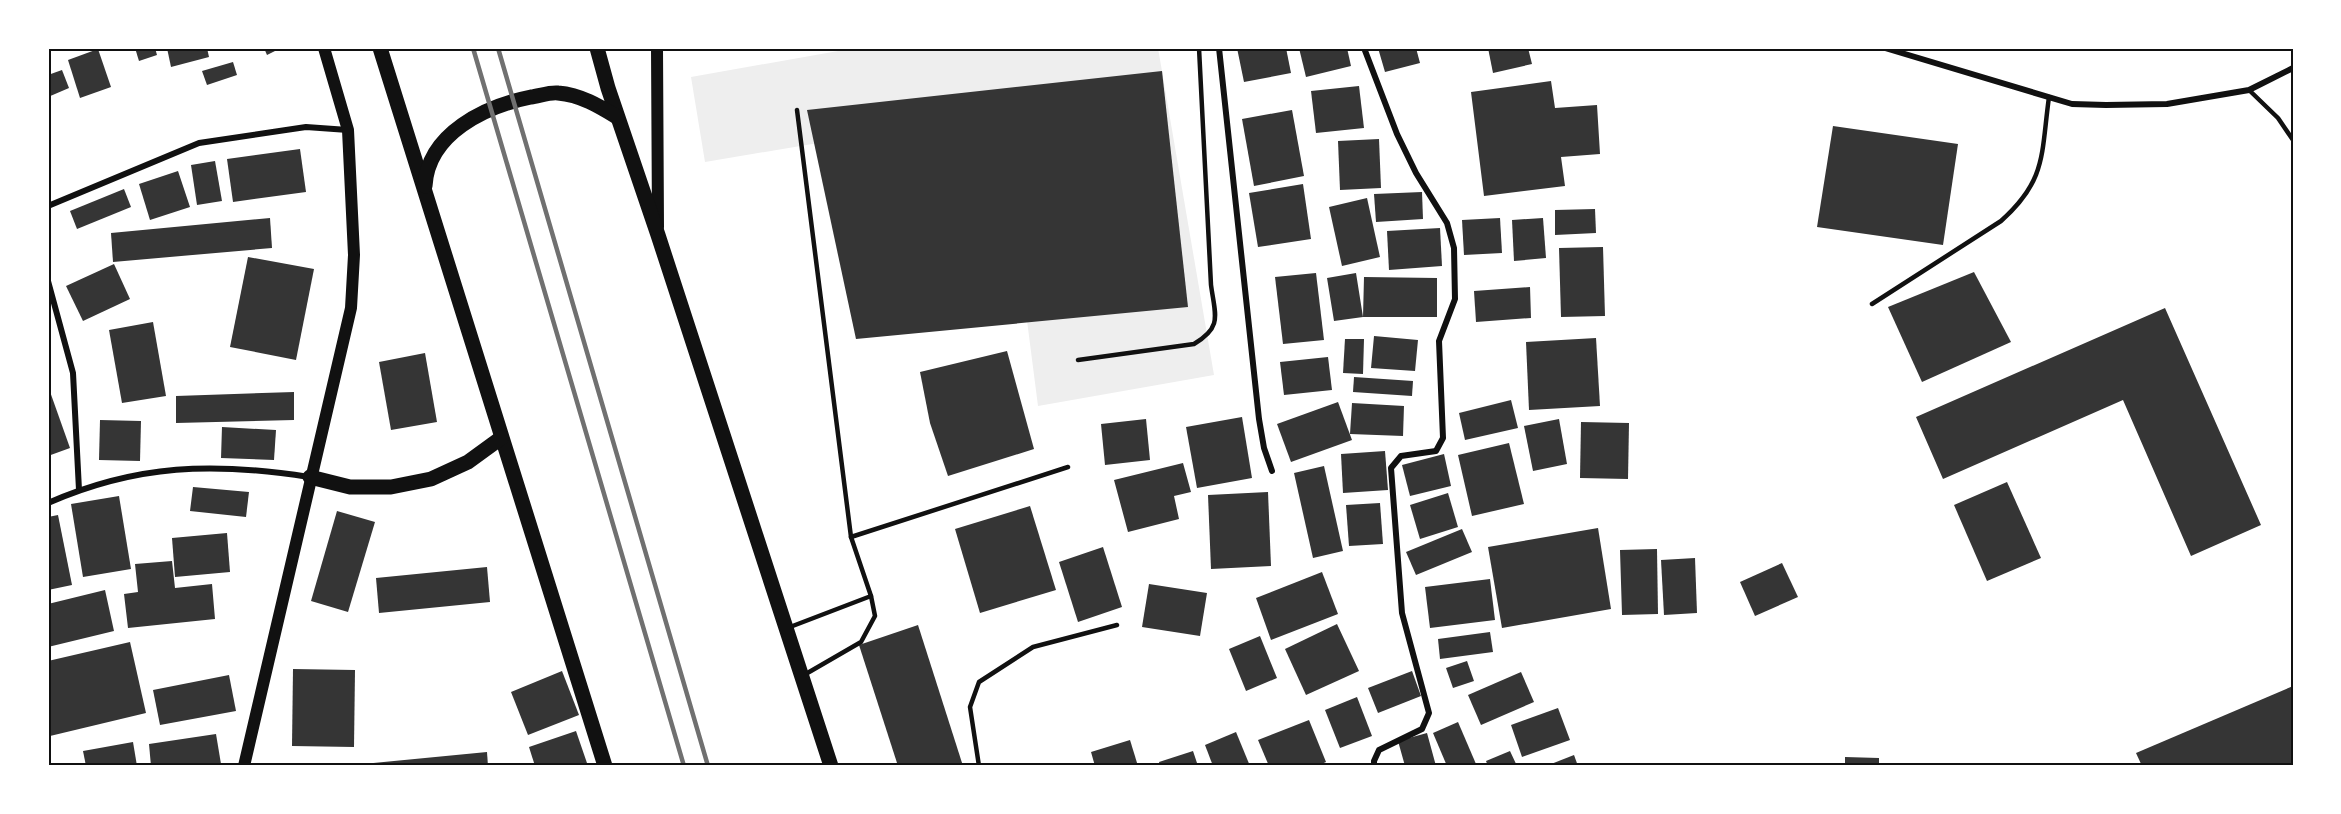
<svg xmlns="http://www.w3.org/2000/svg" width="2341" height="814" viewBox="0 0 2341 814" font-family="'Noto Sans',sans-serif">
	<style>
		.green { fill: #eee }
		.building { fill: #353535 }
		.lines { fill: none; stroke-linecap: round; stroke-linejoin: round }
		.service { stroke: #111; stroke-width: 4.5 }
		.minor { stroke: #111; stroke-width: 6 }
		.secondary { stroke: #111; stroke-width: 12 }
		.primary { stroke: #111; stroke-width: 15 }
		.rail { stroke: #707070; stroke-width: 4.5 }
		.neatline { fill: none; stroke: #111; stroke-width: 2 }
	</style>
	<rect width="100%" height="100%" fill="#fff"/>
	<polygon class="green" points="855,48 1158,48 1214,375 1038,406 1025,305 824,142 705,162 691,77"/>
	<g class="building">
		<polygon points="135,48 155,48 157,55 139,61"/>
		<polygon points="167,48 207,48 209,57 171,67"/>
		<polygon points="264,48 281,48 267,55"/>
		<polygon points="1237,48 1286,48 1291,73 1244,82"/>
		<polygon points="1299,48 1347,48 1351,66 1306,77"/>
		<polygon points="1378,48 1416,48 1420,63 1385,72"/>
		<polygon points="1488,48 1528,48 1532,64 1493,73"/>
		<polygon points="98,49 111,87 80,98 68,60"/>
		<polygon points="233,62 237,75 207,85 202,71"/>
		<polygon points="62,70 69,88 48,97 48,75"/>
		<polygon points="1162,71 1188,307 856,339 807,110"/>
		<polygon points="1551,81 1555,108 1597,105 1600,154 1561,157 1565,186 1484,196 1471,92"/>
		<polygon points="1359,86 1364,128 1316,133 1311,91"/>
		<polygon points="1292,110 1304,176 1254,186 1242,119"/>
		<polygon points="1833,126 1958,144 1943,245 1817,227"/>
		<polygon points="1379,139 1381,188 1340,190 1338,141"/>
		<polygon points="300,149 306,192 233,202 227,159"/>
		<polygon points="215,161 222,201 197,205 191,165"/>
		<polygon points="178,171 190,207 150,220 139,184"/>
		<polygon points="1303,184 1311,239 1258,247 1249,193"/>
		<polygon points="124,189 131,207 77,229 70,211"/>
		<polygon points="1422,192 1423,219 1376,222 1374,194"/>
		<polygon points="1367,198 1380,257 1342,266 1329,207"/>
		<polygon points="1595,209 1596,233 1555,235 1555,210"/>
		<polygon points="270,218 272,248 113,262 111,233"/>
		<polygon points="1500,218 1502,253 1464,255 1462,220"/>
		<polygon points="1543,218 1546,258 1514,261 1512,220"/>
		<polygon points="1440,228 1442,266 1389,270 1387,231"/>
		<polygon points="1603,247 1605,316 1561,317 1559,248"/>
		<polygon points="248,257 314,269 296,360 230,347"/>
		<polygon points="114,264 130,299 83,321 66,286"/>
		<polygon points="1974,272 2011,342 1922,382 1888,307"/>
		<polygon points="1316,273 1324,340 1283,344 1275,277"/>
		<polygon points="1356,273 1363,317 1364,277 1437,278 1437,317 1363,317 1334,321 1327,278"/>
		<polygon points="1530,287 1531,318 1476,322 1474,291"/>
		<polygon points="2165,308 2261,525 2191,556 2123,400 1943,479 1916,417"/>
		<polygon points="153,322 166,396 122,403 109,330"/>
		<polygon points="1374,336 1418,340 1415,371 1371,368"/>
		<polygon points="1596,338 1600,406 1529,410 1526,342"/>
		<polygon points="1345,339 1364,339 1363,374 1343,373"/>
		<polygon points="1007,351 1034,449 948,476 930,423 920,372"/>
		<polygon points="425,353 437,422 391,430 379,362"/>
		<polygon points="1328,357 1332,390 1284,395 1280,362"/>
		<polygon points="1354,377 1413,381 1412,396 1353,392"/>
		<polygon points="48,386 70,448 48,456"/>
		<polygon points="294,392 294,420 176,423 176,396"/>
		<polygon points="1511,400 1518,428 1465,440 1459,413"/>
		<polygon points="1338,402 1352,440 1291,462 1277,424"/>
		<polygon points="1352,403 1404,406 1403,436 1350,434"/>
		<polygon points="1242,417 1252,478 1197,488 1186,427"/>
		<polygon points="1146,419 1150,460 1105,465 1101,424"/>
		<polygon points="1559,419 1567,464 1533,471 1524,426"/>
		<polygon points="100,420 141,421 140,461 99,460"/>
		<polygon points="1581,422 1629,423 1628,479 1580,478"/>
		<polygon points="222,427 276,430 274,460 221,458"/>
		<polygon points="1509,443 1524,504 1472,516 1458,455"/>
		<polygon points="1385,451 1388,490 1343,493 1341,454"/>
		<polygon points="1444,454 1451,486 1410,496 1402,465"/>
		<polygon points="1183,463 1191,492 1174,496 1179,519 1128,532 1114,480"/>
		<polygon points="1324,466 1343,551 1313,558 1294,473"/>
		<polygon points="2007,482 2041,558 1987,581 1954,505"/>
		<polygon points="193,487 249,492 246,517 190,511"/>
		<polygon points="1268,492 1271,566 1211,569 1208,495"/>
		<polygon points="1448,493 1458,527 1420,539 1410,505"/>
		<polygon points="119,496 131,569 83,577 71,504"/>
		<polygon points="1380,503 1383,544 1349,546 1346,505"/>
		<polygon points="1030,506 1056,590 980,613 955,529"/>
		<polygon points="337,511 375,522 348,612 311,601"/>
		<polygon points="58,515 72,585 48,590 48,517"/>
		<polygon points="1598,528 1611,609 1502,628 1488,547"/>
		<polygon points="1462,529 1472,552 1416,575 1406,552"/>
		<polygon points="227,533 230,572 175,577 172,538"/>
		<polygon points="1103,547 1122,607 1078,622 1059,562"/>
		<polygon points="1657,549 1658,614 1622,615 1620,550"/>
		<polygon points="1695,558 1697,613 1664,615 1661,560"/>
		<polygon points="172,561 175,588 212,584 215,619 128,628 124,594 138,592 135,564"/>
		<polygon points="1782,563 1798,597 1755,616 1740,582"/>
		<polygon points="487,567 490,602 379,613 376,578"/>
		<polygon points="1322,572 1338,614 1271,640 1256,598"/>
		<polygon points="1490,579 1495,620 1430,628 1425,587"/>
		<polygon points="1149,584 1207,593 1200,636 1142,627"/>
		<polygon points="105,590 114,631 48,647 48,604"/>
		<polygon points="1337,624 1359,671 1306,695 1285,649"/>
		<polygon points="918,625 963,766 898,766 859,645"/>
		<polygon points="1490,632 1493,652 1440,659 1438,639"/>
		<polygon points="1260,636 1277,678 1246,691 1229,649"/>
		<polygon points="130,642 146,713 50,736 48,661"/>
		<polygon points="1467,661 1474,681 1453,688 1446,668"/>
		<polygon points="293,669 355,670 354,747 292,746"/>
		<polygon points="562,671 579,715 528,735 511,692"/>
		<polygon points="1412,671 1421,696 1378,713 1368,688"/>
		<polygon points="1521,672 1534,702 1481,725 1468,695"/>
		<polygon points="229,675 236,711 160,725 153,690"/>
		<polygon points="2293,686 2293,766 2142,766 2136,753"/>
		<polygon points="1357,697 1372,736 1340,748 1325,710"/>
		<polygon points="1558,708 1570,740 1522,757 1511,725"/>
		<polygon points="1309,720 1326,762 1317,766 1269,766 1258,740"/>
		<polygon points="1458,722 1476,764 1473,766 1447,766 1433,733"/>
		<polygon points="576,731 588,766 535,766 529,747"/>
		<polygon points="1236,732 1250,766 1213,766 1205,745"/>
		<polygon points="1427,733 1436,766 1405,766 1398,741"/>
		<polygon points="216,734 221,764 151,766 149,744"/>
		<polygon points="1130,740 1138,766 1095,766 1091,752"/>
		<polygon points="133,742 137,766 86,766 83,751"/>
		<polygon points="1193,751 1198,766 1160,766 1159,762"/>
		<polygon points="1510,751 1517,766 1488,766 1486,761"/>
		<polygon points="487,752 488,766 363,766 363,764"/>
		<polygon points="1574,755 1578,766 1546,766"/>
		<polygon points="1845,757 1879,758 1879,766 1845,766"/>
	</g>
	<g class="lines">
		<g class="service">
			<polyline points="2249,90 2278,118 2293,140"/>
			<polyline points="797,110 851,537 871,596 875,616 861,642 804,675"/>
			<path d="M 1872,304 L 2001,221 C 2047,180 2041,154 2049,97"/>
			<path d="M 1078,360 L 1194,344 C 1223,327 1215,315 1211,285 L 1199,48"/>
			<polyline points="851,537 1068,467"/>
			<polyline points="790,627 871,596"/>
			<polyline points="979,766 970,707 979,682 1033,647 1117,625"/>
		</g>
		<g class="minor">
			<polyline points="1219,48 1259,419 1264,448 1272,471"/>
			<polyline points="1364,48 1397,134 1416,173 1447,223 1454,248 1455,299 1439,341 1443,438 1436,451 1401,456 1391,468 1402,613 1429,713 1422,729 1379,750 1374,761 1374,766"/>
			<polyline points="1885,48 2072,104 2106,105 2167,104 2249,90 2293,68"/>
			<polyline points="48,206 199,143 306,127 348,130"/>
			<polyline points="48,281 73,373 79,490"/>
			<path d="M 48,503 C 137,464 214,462 309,477"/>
		</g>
		<g class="secondary">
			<polyline points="657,48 658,227"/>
			<polyline points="244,766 351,308 354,255 348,130 324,48"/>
		</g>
		<g class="primary">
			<polyline points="380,48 605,766"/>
			<polyline points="597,48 608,88 658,235 831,766"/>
			<path d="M 425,186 C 428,133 486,106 531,97 C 539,96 550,92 558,93 C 581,95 599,106 617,117"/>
			<polyline points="310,477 350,487 391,487 431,479 468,462 501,438"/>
		</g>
		<g class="rail">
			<polyline points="473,48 684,766"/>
			<polyline points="498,48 708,766"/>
		</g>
	</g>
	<rect width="2341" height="814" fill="none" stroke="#ffffff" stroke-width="99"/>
	<rect x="50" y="50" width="2242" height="714" class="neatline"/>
</svg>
